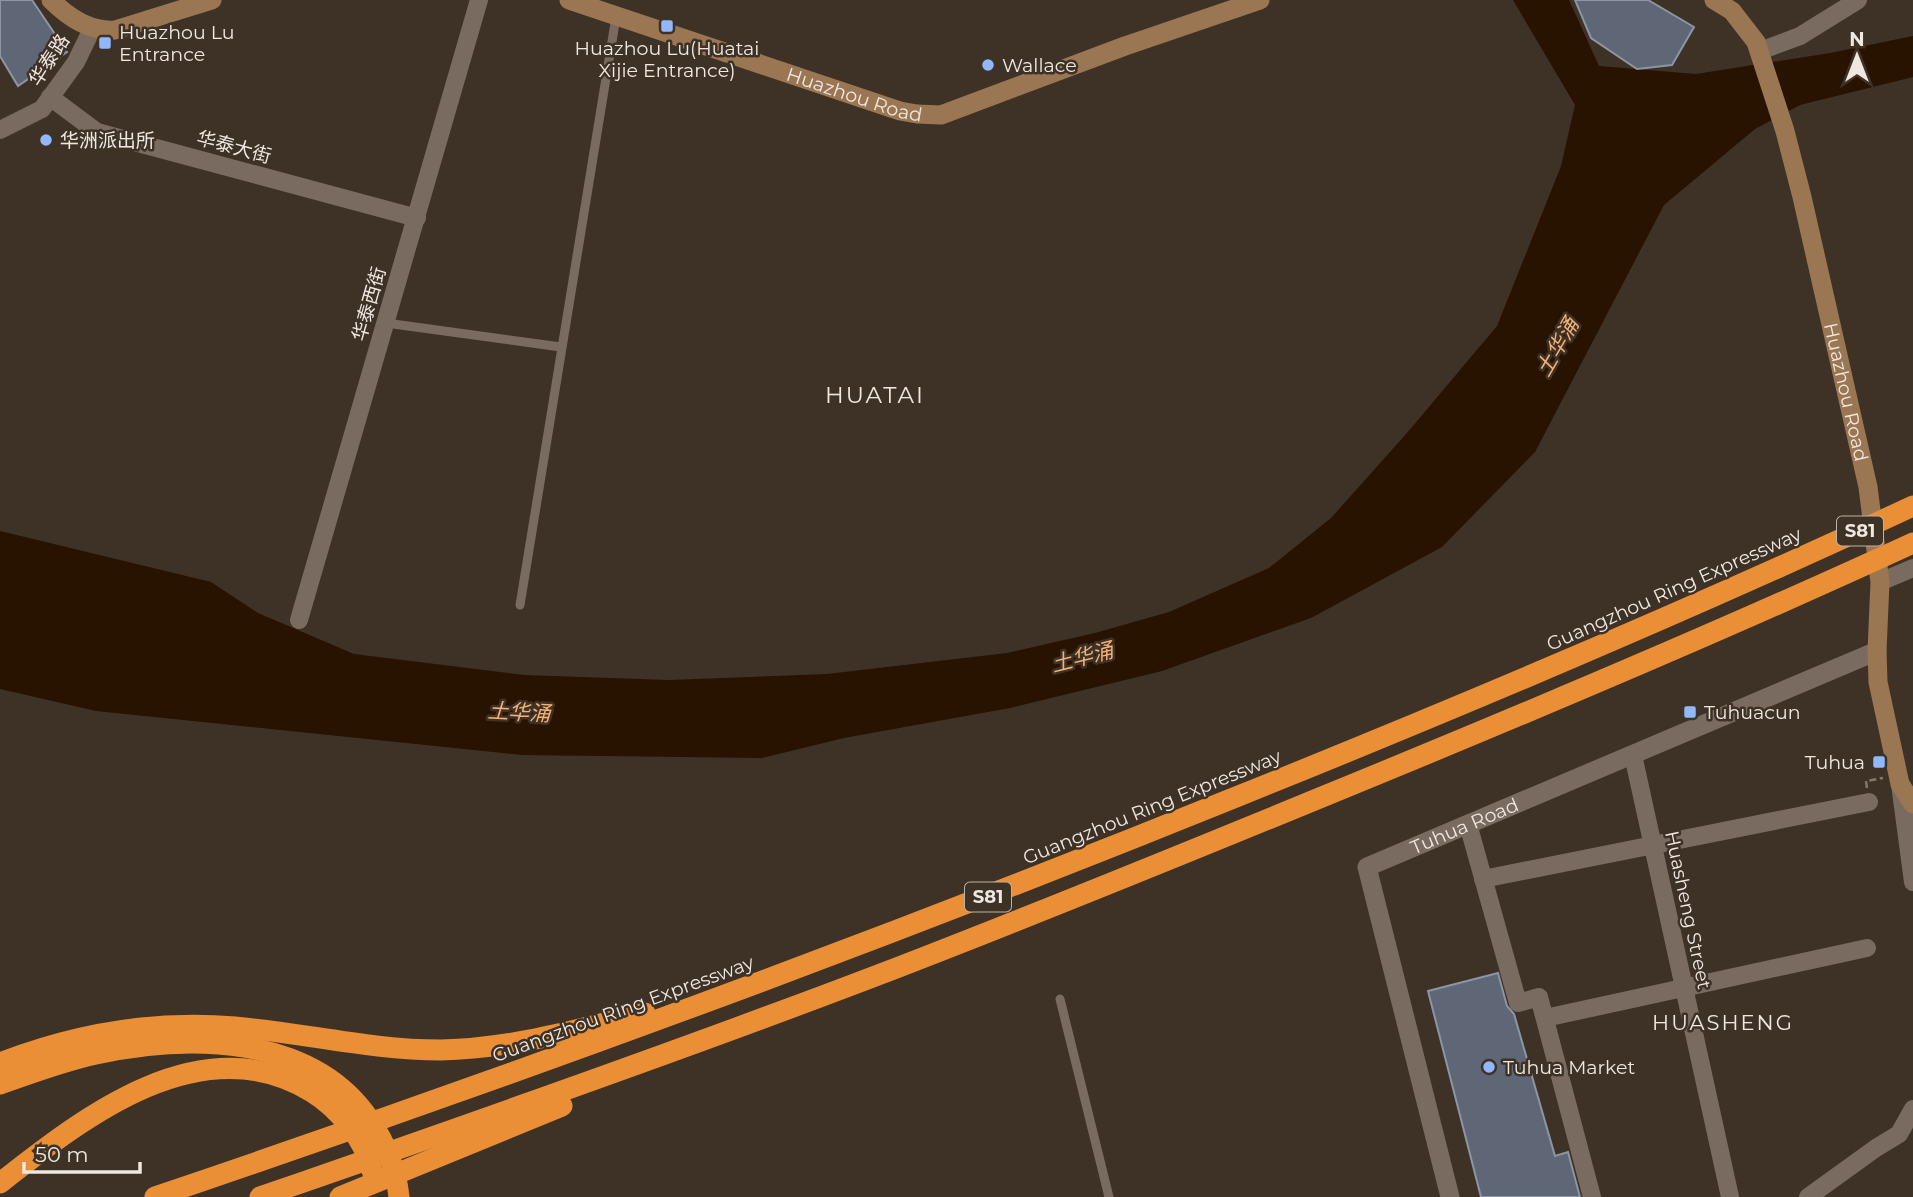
<svg xmlns="http://www.w3.org/2000/svg" width="1913" height="1197" viewBox="0 0 1913 1197" font-family="Montserrat,'Noto Sans SC',sans-serif">
	<style>
		.water { fill: #281200 }
		.building { fill: #5f6776; stroke: #8c95a4; stroke-width: 2 }
		.lines { fill: none; stroke-linecap: round; stroke-linejoin: round }
		.path { stroke: #847970; stroke-width: 2.5; stroke-dasharray: 7 3.5; stroke-linecap: butt }
		.service { stroke: #796b60; stroke-width: 9 }
		.minor { stroke: #796b60; stroke-width: 18 }
		.tertiary { stroke: #796b60; stroke-width: 19 }
		.secondary { stroke: #9b7653; stroke-width: 19 }
		.motorway { stroke: #ea8f36; stroke-width: 21 }
		.poi-dot { fill: #91b8fd; stroke: #3e3227; stroke-width: 2.5 }
		.labels { text-anchor: middle; dominant-baseline: central; stroke-width: 5; stroke-linejoin: round; paint-order: stroke }
		.shield { fill: #3e3227; stroke: #bab1a8; stroke-width: 2 }
		.shield-label { font-size: 18px; font-weight: bold; fill: #efe7e0 }
		.poi-label { font-size: 19px; fill: #efe7e0; stroke: #3e3227; text-anchor: start }
		.street-label { font-size: 19px; fill: #efe7e0; stroke: #3e3227 }
		.water-label { font-size: 21px; font-style: italic; fill: #f6b176; stroke: #3e3227 }
		.neighbourhood-label { font-size: 21px; letter-spacing: 2px; fill: #efe7e0; stroke: #3e3227 }
		.quarter-label { font-size: 23px; letter-spacing: 2px; fill: #efe7e0; stroke: #3e3227 }
	</style>
	<rect width="100%" height="100%" fill="#3e3227"/>
	<polygon class="water" points="1513,0 1569,0 1599,66 1696,74 1830,53 1913,36 1913,77 1800,105 1755,129 1664,205 1535,452 1442,547 1311,618 1162,671 1010,708 844,738 762,758 522,755 96,711 0,689 0,531 211,582 258,613 354,654 524,675 669,680 827,674 1007,653 1095,633 1169,612 1269,568 1331,518 1407,433 1497,326 1561,166 1575,105"/>
	<g class="building">
		<polygon points="0,0 32,0 67,52 18,86 0,56"/>
		<polygon points="1575,0 1648,0 1694,27 1672,65 1637,69 1591,38"/>
		<polygon points="1498,973 1507,1006 1514,1014 1555,1156 1568,1152 1580,1197 1481,1197 1428,991"/>
	</g>
	<g class="lines">
		<polyline class="path" points="1867,788 1866,781 1883,778"/>
		<g class="service">
			<polyline points="386,323 561,347"/>
			<polyline points="520,605 616,17"/>
			<polyline points="1060,999 1109,1197"/>
		</g>
		<g class="minor">
			<polyline points="1760,51 1800,36 1858,0"/>
			<polyline points="50,97 97,132 417,218"/>
			<polyline points="0,130 42,109 76,62 92,29"/>
			<polyline points="1880,582 1913,568"/>
			<polyline points="299,620 479,0"/>
			<polyline points="1633,755 1730,1197"/>
			<polyline points="1900,784 1913,882"/>
			<polyline points="1468,824 1518,1003 1539,997 1592,1197"/>
			<polyline points="1483,879 1869,802"/>
			<polyline points="1545,1018 1867,948"/>
			<polyline points="1808,1197 1876,1148 1899,1134 1913,1109"/>
		</g>
		<path class="tertiary" id="s1" d="M 1450,1197 L 1367,867 L 1877,651"/>
		<g class="secondary">
			<path d="M 51,0 C 68,17 89,32 115,30 L 212,0"/>
			<path id="s2" d="M 569,0 L 900,111 L 917,114 L 941,115 L 1125,46 L 1260,0"/>
			<path id="s3" d="M 1714,0 L 1732,11 L 1756,42 L 1785,131 L 1802,197 L 1868,487 L 1880,582 L 1877,651 L 1878,682 L 1900,784 L 1913,804"/>
		</g>
		<g class="motorway">
			<path d="M 0,1063 C 75,1034 154,1020 235,1027 C 304,1033 371,1050 441,1050 C 510,1049 579,1029 645,1013"/>
			<path d="M 0,1084 C 32,1073 63,1061 96,1054 C 187,1034 311,1034 369,1119 C 385,1142 396,1168 399,1197"/>
			<path d="M 0,1183 C 84,1117 202,1024 312,1092 C 338,1108 365,1140 372,1171"/>
			<path d="M 155,1197 C 521,1073 883,940 1241,795 C 1467,704 1692,609 1913,506"/>
			<path d="M 260,1197 C 474,1123 688,1048 899,967 C 1041,912 1181,855 1322,797 C 1520,716 1718,633 1913,543"/>
			<polyline points="340,1197 562,1106"/>
		</g>
	</g>
	<g class="poi-dot">
		<rect x="660" y="19" width="14" height="14" rx="3.5"/>
		<rect x="98" y="36" width="14" height="14" rx="3.5"/>
		<circle cx="988" cy="65" r="7"/>
		<circle cx="46" cy="140" r="7"/>
		<rect x="1683" y="705" width="14" height="14" rx="3.5"/>
		<rect x="1872" y="755" width="14" height="14" rx="3.5"/>
		<circle cx="1489" cy="1067" r="7"/>
	</g>
	<g class="labels">
		<g class="shield">
			<rect x="1837" y="516.5" width="46" height="29" rx="5"/>
			<rect x="965" y="882.5" width="46" height="29" rx="5"/>
		</g>
		<g class="shield-label">
			<text x="1860" y="531">S81</text>
			<text x="988" y="897">S81</text>
		</g>
		<g class="poi-label">
			<text x="119" y="32">Huazhou Lu<tspan x="119" dy="22">Entrance</tspan></text>
			<text x="667" y="48" text-anchor="middle">Huazhou Lu(Huatai<tspan x="667" dy="22">Xijie Entrance)</tspan></text>
			<text x="1002" y="65">Wallace</text>
			<text x="60" y="140">华洲派出所</text>
			<text x="1704" y="712">Tuhuacun</text>
			<text x="1865" y="762" text-anchor="end">Tuhua</text>
			<text x="1503" y="1067">Tuhua Market</text>
		</g>
		<g class="street-label">
			<text transform="translate(49 60) rotate(-57)">华泰路</text>
			<text stroke="none"><textPath href="#s2" startOffset="301">Huazhou Road</textPath></text>
			<text transform="translate(234 147) rotate(15)">华泰大街</text>
			<text transform="translate(369 304) rotate(-74)">华泰西街</text>
			<text stroke="none"><textPath href="#s3" startOffset="422">Huazhou Road</textPath></text>
			<text transform="translate(1674 589) rotate(-24)">Guangzhou Ring Expressway</text>
			<text transform="translate(1152 807) rotate(-22)">Guangzhou Ring Expressway</text>
			<text stroke="none"><textPath href="#s1" startOffset="446">Tuhua Road</textPath></text>
			<text transform="translate(1688 910) rotate(78)">Huasheng Street</text>
			<text transform="translate(623 1009) rotate(-20)">Guangzhou Ring Expressway</text>
		</g>
		<g class="water-label">
			<text transform="translate(1557 347) rotate(-60)">土华涌</text>
			<text transform="translate(1082 657) rotate(-14)">土华涌</text>
			<text transform="translate(519 712) rotate(3)">土华涌</text>
		</g>
		<g class="neighbourhood-label">
			<text x="1723" y="1022">HUASHENG</text>
		</g>
		<g class="quarter-label">
			<text x="875" y="395">HUATAI</text>
		</g>
	</g>
	<g transform="translate(1857 56)" stroke="#3e3227" stroke-width="5" paint-order="stroke">
	<path d="M0-5L12 26L0 18L-12 26Z" fill="#efe7e0"/>
	<text y="-10" font-size="19" font-weight="bold" text-anchor="middle" fill="#efe7e0">N</text>
	</g>
	<path d="M24 1162v10h116v-10" fill="none" stroke="#efe7e0" stroke-width="3.5"/>
	<text x="35" y="1162" font-size="21" fill="#efe7e0" stroke="#3e3227" stroke-width="5" paint-order="stroke">50 m</text>
</svg>
